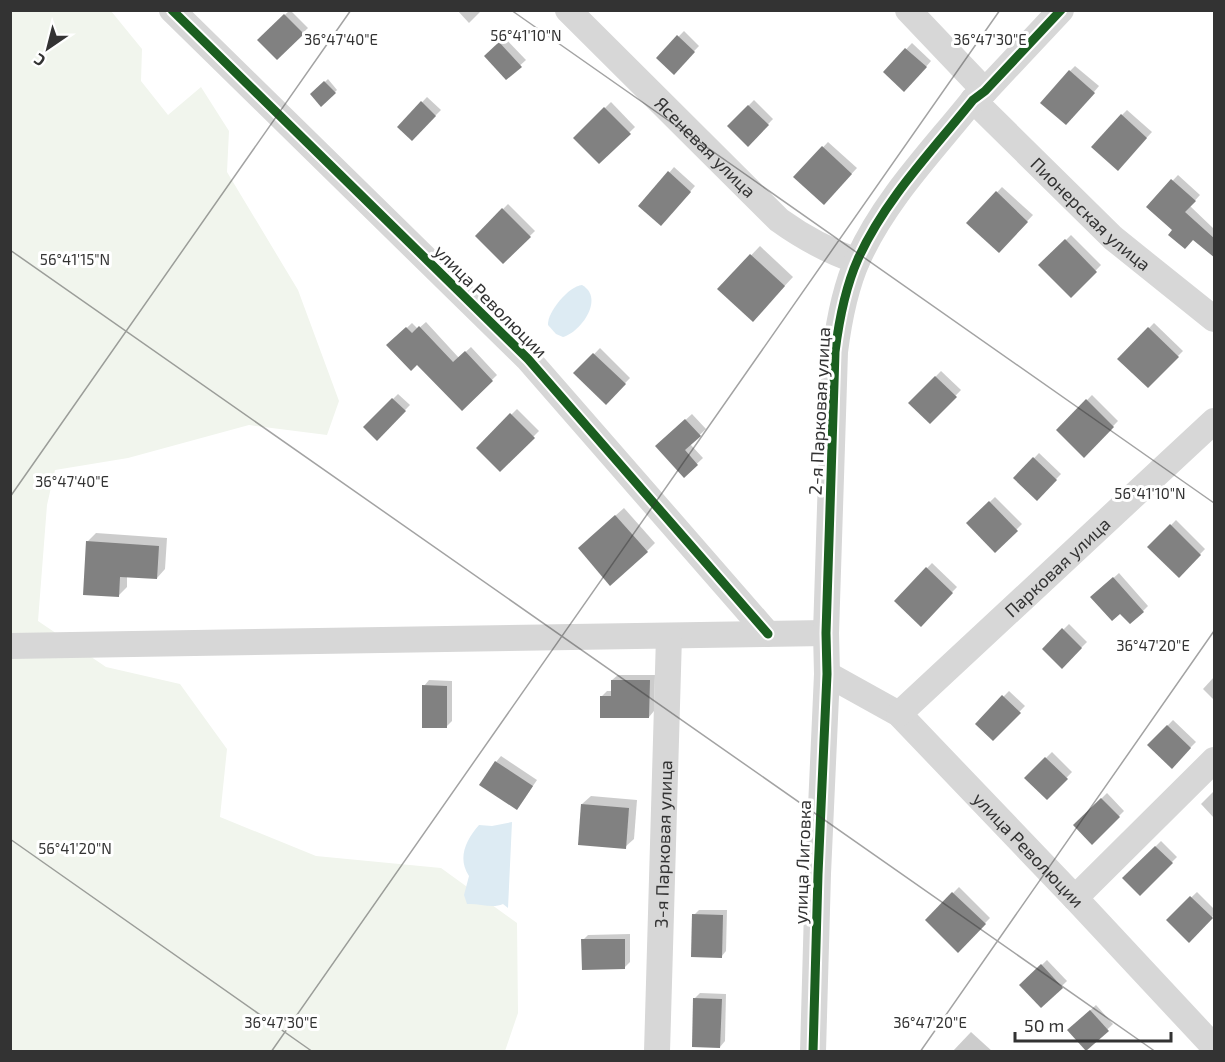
<svg xmlns="http://www.w3.org/2000/svg" width="1225" height="1062" viewBox="0 0 1225 1062" font-family="'Exo 2',sans-serif">
	<style>
		.green { fill: #f1f5ed }
		.water { fill: #ddebf3 }
		.shadow { fill: #0003 }
		.building { fill: #818181 }
		.lines { fill: none; stroke-linecap: round; stroke-linejoin: round }
		.street { stroke: #d7d7d7; stroke-width: 26 }
		.cycleway-casing { stroke: #fff; stroke-width: 13 }
		.cycleway { stroke: #1b5e20; stroke-width: 9 }
		.ticks { fill: none; stroke: #333; stroke-width: 1.5; stroke-opacity: 0.45 }
		.labels { text-anchor: middle; dominant-baseline: central; stroke-width: 6; stroke-linejoin: round; paint-order: stroke }
		.street-label { font-size: 18px; fill: #333; stroke: #fff }
		.ticks-label { font-size: 15px; text-anchor: middle; fill: #333; stroke: #fff; stroke-width: 6; stroke-linejoin: round; paint-order: stroke }
	</style>
	<rect width="100%" height="100%" fill="#fff"/>
	<polygon class="green" points="10,11 111,11 142,49 141,81 168,115 201,87 229,131 227,172 298,290 339,401 327,435 249,425 128,458 55,470 47,505 38,621 106,667 180,684 227,749 220,817 316,856 441,868 517,923 518,1013 505,1051 11,1051"/>
	<g class="water">
		<path d="M 582,285 C 605,298 581,332 563,337 L 556,334 L 548,325 C 547,312 569,286 582,285 Z"/>
		<path d="M 512,822 L 508,908 L 503,904 C 492,909 479,903 467,904 L 464,895 L 469,876 C 457,858 466,840 479,825 L 492,826 Z"/>
	</g>
	<g class="shadow">
		<polygon points="290,10 308,28 277,58 259,40"/>
		<polygon points="457,10 482,10 469,23"/>
		<polygon points="684,31 699,46 674,72 658,58"/>
		<polygon points="505,38 526,60 506,78 486,56"/>
		<polygon points="912,43 931,61 910,85 885,72"/>
		<polygon points="1075,66 1099,86 1072,118 1070,71"/>
		<polygon points="328,79 337,90 321,105 312,94"/>
		<polygon points="427,97 441,110 412,139 399,127"/>
		<polygon points="754,100 773,119 748,145 729,126"/>
		<polygon points="611,102 635,127 599,162 575,138"/>
		<polygon points="1127,110 1152,132 1123,163 1122,115"/>
		<polygon points="828,142 857,168 824,203 795,177"/>
		<polygon points="674,167 695,186 666,219 669,173"/>
		<polygon points="1178,175 1200,195 1190,206 1214,229 1214,256 1193,238 1174,230 1148,207"/>
		<polygon points="1002,187 1033,215 999,251 968,223"/>
		<polygon points="508,204 535,231 503,262 477,236"/>
		<polygon points="1071,235 1101,265 1071,296 1041,265"/>
		<polygon points="760,246 793,277 761,311 719,289"/>
		<polygon points="426,322 459,358 471,347 497,375 462,409 418,363 389,345 412,323 418,329"/>
		<polygon points="1154,323 1183,351 1148,386 1119,359"/>
		<polygon points="600,348 630,378 606,403 576,373"/>
		<polygon points="941,371 961,390 930,422 910,403"/>
		<polygon points="398,394 410,405 377,439 365,427"/>
		<polygon points="1092,395 1118,421 1084,456 1058,430"/>
		<polygon points="517,409 539,431 500,470 478,448"/>
		<polygon points="692,414 706,429 690,444 703,458 684,476 657,446"/>
		<polygon points="1039,453 1061,474 1037,499 1015,478"/>
		<polygon points="995,497 1022,524 995,551 968,523"/>
		<polygon points="624,508 655,543 647,551 588,540"/>
		<polygon points="1176,520 1205,549 1179,576 1150,547"/>
		<polygon points="96,533 167,538 165,569 157,578 127,576 127,587 118,596 87,542"/>
		<polygon points="932,563 957,587 921,625 896,601"/>
		<polygon points="1119,573 1148,606 1143,611 1121,612 1098,592"/>
		<polygon points="1069,624 1087,642 1062,667 1044,649"/>
		<polygon points="618,675 655,675 654,711 649,717 601,697 607,691 612,691 612,680"/>
		<polygon points="1214,677 1214,700 1203,689"/>
		<polygon points="429,680 452,681 452,721 447,726 424,686"/>
		<polygon points="1009,691 1025,706 993,739 977,724"/>
		<polygon points="1173,720 1196,742 1172,766 1149,745"/>
		<polygon points="1052,752 1072,772 1047,798 1026,778"/>
		<polygon points="501,756 537,780 522,802 496,762"/>
		<polygon points="1214,791 1214,818 1201,804"/>
		<polygon points="1107,793 1124,811 1092,843 1075,825"/>
		<polygon points="591,796 637,800 634,839 625,847 582,804"/>
		<polygon points="1161,841 1177,857 1140,894 1124,878"/>
		<polygon points="959,887 990,918 958,951 927,920"/>
		<polygon points="1197,892 1214,909 1214,915 1189,941 1168,920"/>
		<polygon points="699,910 727,910 726,951 721,957 694,915"/>
		<polygon points="630,934 630,962 624,968 583,940 588,935"/>
		<polygon points="1047,960 1067,981 1041,1006 1021,985"/>
		<polygon points="700,993 726,994 725,1041 720,1047 695,998"/>
		<polygon points="1096,1005 1113,1024 1087,1049 1069,1030"/>
		<polygon points="971,1032 993,1052 952,1052"/>
	</g>
	<g class="building">
		<polygon points="284,14 304,34 277,60 257,40"/>
		<polygon points="677,35 695,52 674,75 656,58"/>
		<polygon points="499,42 522,67 506,80 484,56"/>
		<polygon points="905,48 927,67 904,92 883,72"/>
		<polygon points="1069,70 1095,93 1066,125 1040,103"/>
		<polygon points="324,81 336,93 321,107 310,94"/>
		<polygon points="421,101 436,116 412,141 397,127"/>
		<polygon points="748,105 769,125 748,147 727,126"/>
		<polygon points="604,107 631,134 599,164 573,138"/>
		<polygon points="1121,114 1147,138 1118,171 1091,147"/>
		<polygon points="822,146 852,174 824,205 793,177"/>
		<polygon points="668,171 691,192 661,226 638,206"/>
		<polygon points="1171,179 1196,201 1185,212 1215,239 1215,258 1193,240 1185,249 1168,235 1172,230 1146,207"/>
		<polygon points="996,191 1028,222 999,253 966,223"/>
		<polygon points="502,208 531,237 503,264 475,236"/>
		<polygon points="1065,239 1097,272 1071,298 1038,265"/>
		<polygon points="750,254 785,286 753,322 717,289"/>
		<polygon points="419,326 453,362 465,351 493,381 462,411 417,365 411,371 386,345 406,327 412,333"/>
		<polygon points="1148,327 1179,357 1148,388 1117,359"/>
		<polygon points="593,353 626,384 606,405 573,373"/>
		<polygon points="935,376 957,397 930,424 908,403"/>
		<polygon points="392,398 406,411 377,441 363,427"/>
		<polygon points="1086,399 1114,427 1084,458 1056,430"/>
		<polygon points="510,413 535,438 500,472 476,448"/>
		<polygon points="685,419 701,436 685,450 698,465 684,478 655,446"/>
		<polygon points="1033,457 1057,480 1037,501 1013,478"/>
		<polygon points="989,501 1018,531 995,553 966,523"/>
		<polygon points="615,515 648,552 610,586 578,548"/>
		<polygon points="1170,524 1201,555 1179,578 1147,547"/>
		<polygon points="86,541 159,546 157,579 120,577 119,597 83,595"/>
		<polygon points="926,567 953,593 921,627 894,601"/>
		<polygon points="1113,577 1144,612 1130,624 1120,614 1112,621 1090,597"/>
		<polygon points="1062,628 1082,648 1062,669 1042,649"/>
		<polygon points="611,680 650,680 649,718 600,718 600,696 611,696"/>
		<polygon points="422,685 447,686 447,728 422,728"/>
		<polygon points="1002,695 1021,713 993,741 975,724"/>
		<polygon points="1167,725 1191,748 1172,769 1147,745"/>
		<polygon points="1045,757 1068,779 1047,800 1024,778"/>
		<polygon points="495,761 533,786 517,810 479,785"/>
		<polygon points="1101,798 1120,817 1092,845 1073,825"/>
		<polygon points="581,804 629,808 626,849 578,845"/>
		<polygon points="1155,846 1173,863 1140,896 1122,878"/>
		<polygon points="952,892 986,924 958,953 925,920"/>
		<polygon points="1190,896 1213,918 1189,943 1166,920"/>
		<polygon points="692,914 723,915 722,958 691,957"/>
		<polygon points="581,939 625,939 625,969 582,970"/>
		<polygon points="1041,964 1063,988 1041,1008 1019,985"/>
		<polygon points="693,998 722,999 720,1048 692,1047"/>
		<polygon points="1090,1010 1109,1031 1086,1051 1067,1030"/>
	</g>
	<g class="lines">
		<g class="street">
			<polyline points="172,10 528,359 768,634"/>
			<path id="s1" d="M 568,10 L 779,220 C 804,238 828,251 857,261"/>
			<polyline points="908,10 985,91"/>
			<path id="s2" d="M 973,100 L 1113,238 L 1214,319"/>
			<polyline points="10,646 826,633"/>
			<path id="s3" d="M 827,674 L 899,714 L 1075,898 L 1214,1047"/>
			<path id="s4" d="M 899,714 L 1214,421"/>
			<polyline points="1075,898 1214,760"/>
			<path id="s5" d="M 657,1052 L 669,636"/>
			<path d="M 813,1052 L 818,874 L 827,674 L 826,633 L 835,352 C 839,320 845,288 858,259 C 885,199 933,150 973,100 L 985,91 L 1061,10"/>
		</g>
		<g class="cycleway-casing">
			<g id="cycleway">
				<polyline points="172,10 528,359 768,634"/>
				<path d="M 813,1052 L 818,874 L 827,674 L 826,633 L 835,352 C 839,320 845,288 858,259 C 885,199 933,150 973,100 L 985,91 L 1061,10"/>
			</g>
		</g>
		<use href="#cycleway" class="cycleway"/>
	</g>
	<path class="ticks" d="M 511,10 L 1214,503M 10,250 L 1156,1052M 10,497 L 351,10M 10,839 L 313,1052M 271,1052 L 1000,10M 920,1052 L 1214,631"/>
	<g class="labels">
		<g class="street-label">
			<text stroke="none"><textPath href="#s1" startOffset="194">Ясеневая улица</textPath></text>
			<text stroke="none"><textPath href="#s2" startOffset="164">Пионерская улица</textPath></text>
			<text transform="translate(491 301) rotate(45)">улица Революции</text>
			<text transform="translate(819 411) rotate(-87)">2-я Парковая улица</text>
			<text stroke="none"><textPath href="#s4" startOffset="216">Парковая улица</textPath></text>
			<text stroke="none"><textPath href="#s5" startOffset="208">3-я Парковая улица</textPath></text>
			<text stroke="none"><textPath href="#s3" startOffset="270">улица Революции</textPath></text>
			<text transform="translate(802 862) rotate(-88)">улица Лиговка</text>
		</g>
	</g>
	<g class="ticks-label">
		<text x="526" y="41">56°41'10"N</text>
		<text x="341" y="45">36°47'40"E</text>
		<text x="990" y="45">36°47'30"E</text>
		<text x="75" y="265">56°41'15"N</text>
		<text x="72" y="487">36°47'40"E</text>
		<text x="1150" y="499">56°41'10"N</text>
		<text x="1153" y="651">36°47'20"E</text>
		<text x="75" y="854">56°41'20"N</text>
		<text x="281" y="1028">36°47'30"E</text>
		<text x="930" y="1028">36°47'20"E</text>
	</g>
	<rect width="1225" height="1062" fill="none" stroke="#333333" stroke-width="24"/>
	<g transform="translate(48 48) rotate(215)" stroke="#ffffff" stroke-width="4.5" paint-order="stroke">
	<path d="M0-4.5L10 22L0 15L-10 22Z" fill="#333333"/>
	<text y="-9" font-size="16" font-weight="bold" text-anchor="middle" fill="#333333">С</text>
	</g>
	<path d="M1015 1032v9h156v-9" fill="none" stroke="#333333" stroke-width="3"/>
	<text x="1024" y="1032" font-size="18" fill="#333333" stroke="#ffffff" stroke-width="4.5" paint-order="stroke">50 m</text>
</svg>
